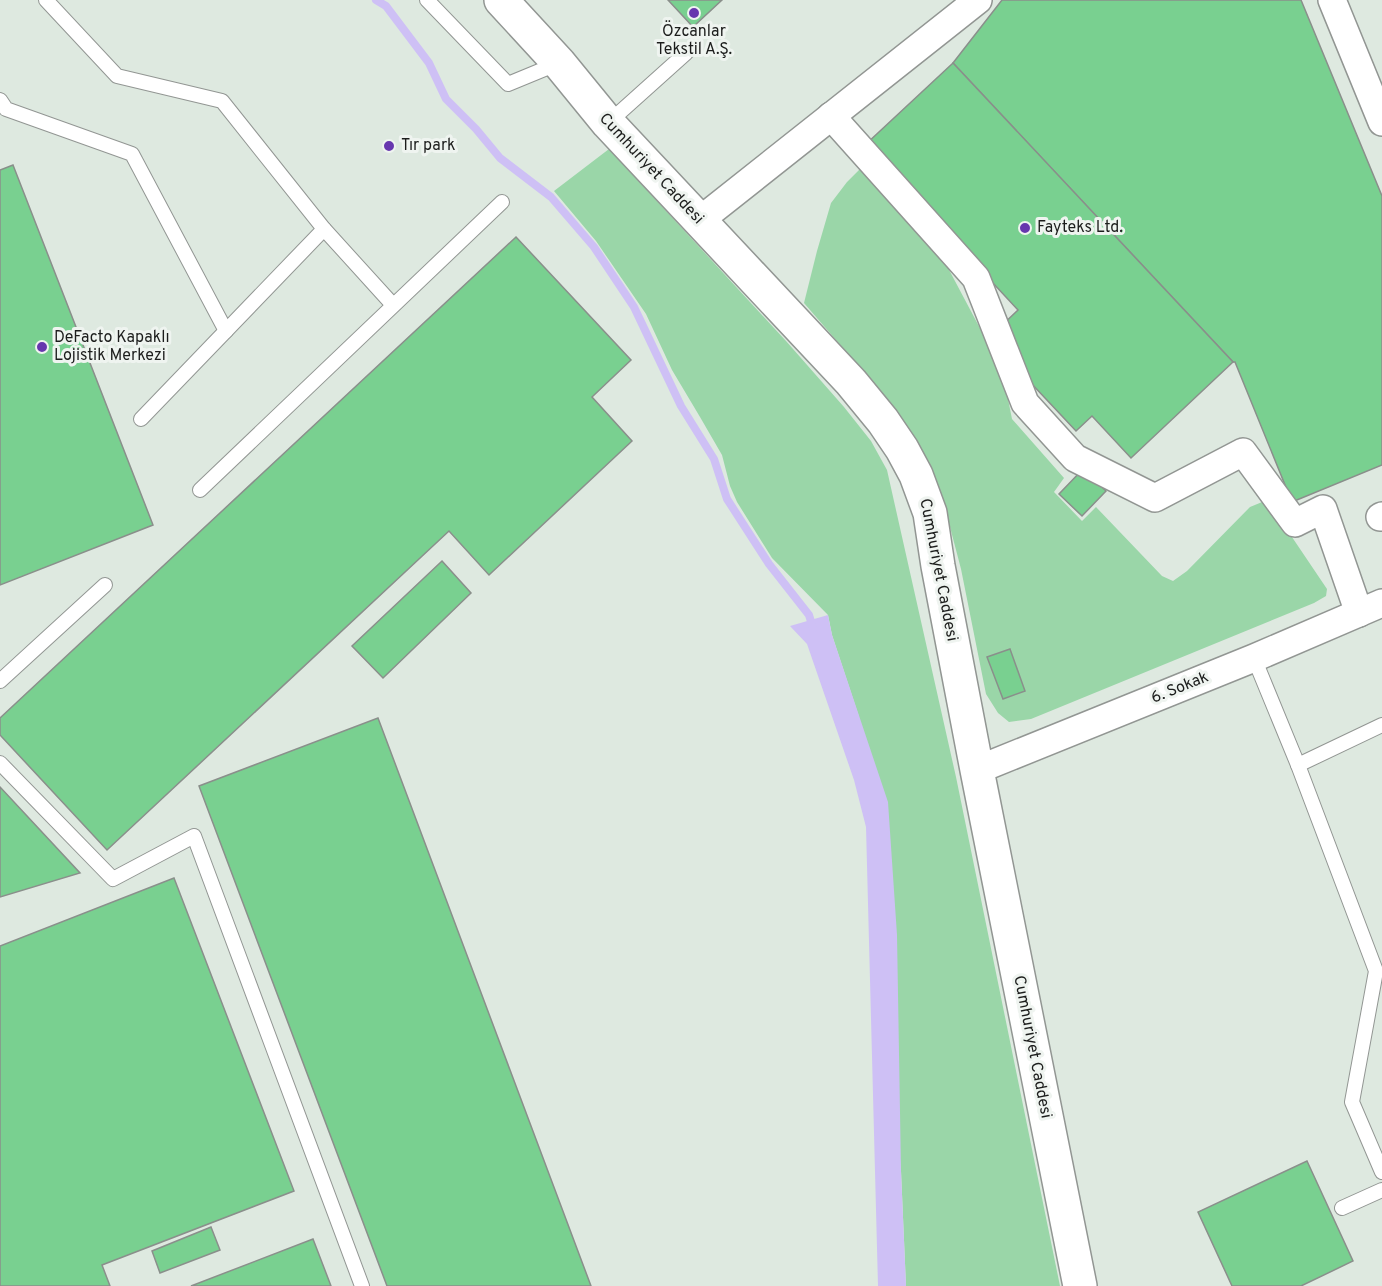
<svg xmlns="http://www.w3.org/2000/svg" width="1382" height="1286" viewBox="0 0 1382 1286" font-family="Overpass,sans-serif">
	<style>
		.built { fill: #dee9e0 }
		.green { fill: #9ad6a8 }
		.water { fill: #cec0f5 }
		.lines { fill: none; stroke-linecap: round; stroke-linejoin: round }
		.stream { stroke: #cec0f5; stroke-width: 8 }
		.building { fill: #79d090; stroke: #8a8f8b; stroke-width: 1.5 }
		.service-casing { stroke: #929693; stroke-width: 16 }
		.minor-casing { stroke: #929693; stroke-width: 30 }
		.tertiary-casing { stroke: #929693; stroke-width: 36 }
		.service { stroke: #fff; stroke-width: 14 }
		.minor { stroke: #fff; stroke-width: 27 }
		.tertiary { stroke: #fff; stroke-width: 33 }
		.poi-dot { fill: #6737ae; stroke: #eff4f0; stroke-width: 2 }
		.labels { text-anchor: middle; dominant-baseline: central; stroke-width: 6; stroke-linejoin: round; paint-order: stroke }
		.poi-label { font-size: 16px; fill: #1c1d1c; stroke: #eff4f0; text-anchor: start }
		.street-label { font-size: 16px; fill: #1c1d1c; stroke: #eff4f0 }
	</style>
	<rect width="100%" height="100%" fill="#eff4f0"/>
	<rect class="built" x="0" y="0" width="1382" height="1286"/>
	<g class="green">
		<polygon points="609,149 786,341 844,407 871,441 887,470 956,777 1060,1286 906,1286 901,1171 859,717 832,635 828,615 772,558 737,502 730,486 722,455 700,417 672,370 646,314 596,241 554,191"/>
		<polygon points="869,169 886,185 947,266 1009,383 1008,399 1012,419 1064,478 1054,492 1082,521 1096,507 1162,576 1173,581 1187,571 1250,507 1267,500 1327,589 1326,596 1314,603 1031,719 1009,722 998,713 986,694 961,569 950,527 932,474 918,443 886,398 804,303 817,251 831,203 847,182 859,170"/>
	</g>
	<polygon class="water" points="828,615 832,635 888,802 897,935 901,1171 906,1286 878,1286 866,827 854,780 807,644 790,626"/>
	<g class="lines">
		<polyline class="stream" points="376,0 386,6 429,63 446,99 476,129 500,158 551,197 594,247 634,307 681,406 714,459 727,499 769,564 809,615 813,628"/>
	</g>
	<g class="building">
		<polygon points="668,0 722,0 693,27"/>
		<polygon points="1002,0 1301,0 1382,196 1382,465 1292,502 1235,362 1233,362 953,63"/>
		<polygon points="953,63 1233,362 1131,458 1092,416 1076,431 999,349 998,329 1018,310 865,145"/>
		<polygon points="13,165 153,525 0,585 0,170"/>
		<polygon points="516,237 631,360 592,397 632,441 489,575 449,531 107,850 0,735 0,718"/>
		<polygon points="1083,469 1106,491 1082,516 1059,494"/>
		<polygon points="442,561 471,593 383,678 352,646"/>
		<polygon points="1010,649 1025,691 1003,699 987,657"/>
		<polygon points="378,718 591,1286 387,1286 199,786"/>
		<polygon points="0,787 80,873 0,897"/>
		<polygon points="174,878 294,1191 102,1265 110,1286 0,1286 0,946"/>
		<polygon points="1307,1161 1353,1261 1301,1286 1232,1286 1198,1212"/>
		<polygon points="211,1227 220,1250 160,1273 152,1251"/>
		<polygon points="313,1239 331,1286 191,1286"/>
	</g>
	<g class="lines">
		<g class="service-casing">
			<g id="service">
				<polyline points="46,0 117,76 222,101 324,229 141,419"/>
				<polyline points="427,0 508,84 559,63"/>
				<polyline points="0,100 6,109 132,154 226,331"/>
				<polyline points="608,123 686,53"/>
				<polyline points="324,229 393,305"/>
				<polyline points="200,490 502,202"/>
				<polyline points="1254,658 1298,765 1376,971 1352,1102 1382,1172"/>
				<polyline points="0,681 105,585"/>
				<polyline points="0,763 113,879 194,836 362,1286"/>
				<polyline points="1298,765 1382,725"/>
				<polyline points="1342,1208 1382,1190"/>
			</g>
		</g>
		<g class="minor-casing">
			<g id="minor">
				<polyline points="1332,0 1382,122"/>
				<polyline points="831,116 976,278 1025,403 1075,458 1155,498 1243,452 1295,523 1323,509 1359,613"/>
				<polyline points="699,221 978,0"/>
				<polyline points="1380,517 1382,516"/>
				<polyline points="977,770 1254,658 1382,603"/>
			</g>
		</g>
		<g class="tertiary-casing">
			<polyline id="tertiary" points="501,0 559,63 608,123 851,382 883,421 902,449 916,475 930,513 938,566 977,770 1080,1286"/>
		</g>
		<use href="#service" class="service"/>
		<use href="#minor" class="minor"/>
		<use href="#tertiary" class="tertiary"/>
	</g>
	<g class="poi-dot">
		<circle cx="694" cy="13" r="6"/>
		<circle cx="389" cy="146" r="6"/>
		<circle cx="1025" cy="228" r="6"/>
		<circle cx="42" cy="347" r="6"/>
	</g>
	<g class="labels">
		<g class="poi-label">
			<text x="694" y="32" text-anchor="middle">Özcanlar<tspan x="694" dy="18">Tekstil A.Ş.</tspan></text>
			<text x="401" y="146">Tır park</text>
			<text x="1037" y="228">Fayteks Ltd.</text>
			<text x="54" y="338">DeFacto Kapaklı<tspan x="54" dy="18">Lojistik Merkezi</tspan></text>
		</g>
		<g class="street-label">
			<text transform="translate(651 169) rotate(47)">Cumhuriyet Caddesi</text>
			<text transform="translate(938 570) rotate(79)">Cumhuriyet Caddesi</text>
			<text transform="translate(1180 688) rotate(-22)">6. Sokak</text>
			<text transform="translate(1032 1047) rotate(79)">Cumhuriyet Caddesi</text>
		</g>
	</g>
</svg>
